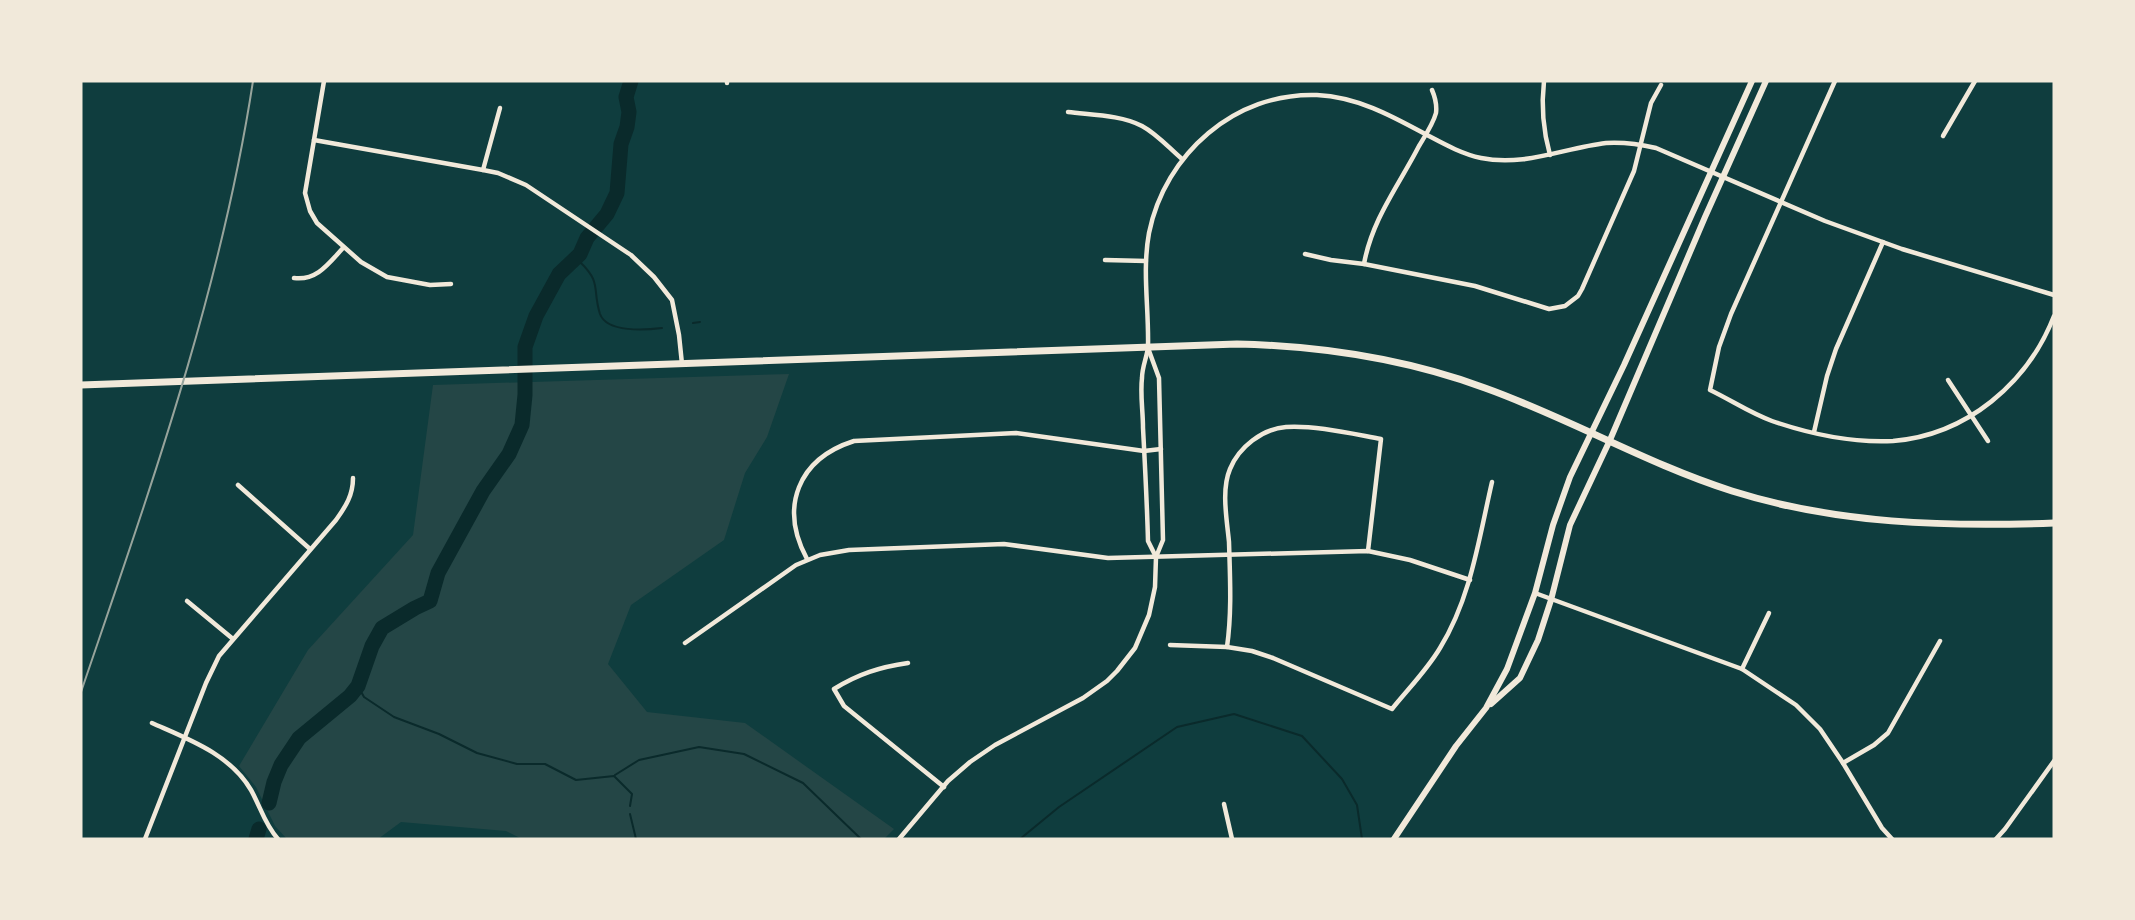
<svg xmlns="http://www.w3.org/2000/svg" width="2135" height="920" viewBox="0 0 2135 920" font-family="Inter,sans-serif">
	<style>
		.green { fill: #244646 }
		.lines { fill: none; stroke-linecap: round; stroke-linejoin: round }
		.stream { stroke: #0a2a2b; stroke-width: 2 }
		.river { stroke: #0a2a2b; stroke-width: 15 }
		.minor { stroke: #f1e9da; stroke-width: 4.5 }
		.tertiary { stroke: #f1e9da; stroke-width: 6 }
		.secondary { stroke: #f1e9da; stroke-width: 7 }
		.rail { stroke: #97a49c; stroke-width: 2 }
	</style>
	<rect width="100%" height="100%" fill="#0f3d3e"/>
	<polygon class="green" points="789,374 767,437 745,473 724,540 631,605 608,664 647,712 745,723 894,829 884,839 522,839 506,831 401,822 378,839 286,838 275,826 256,787 239,766 308,650 413,535 433,385"/>
	<g class="lines">
		<g class="stream">
			<path d="M 580,254 L 580,262 C 602,283 592,289 600,314 C 607,333 646,330 662,328"/>
			<polyline points="693,323 700,322"/>
			<polyline points="358,686 364,697 394,717 439,734 477,753 517,764 545,764 576,780 614,776 632,794 630,806"/>
			<polyline points="615,775 639,760 699,747 744,754 803,783 861,839"/>
			<polyline points="630,814 636,839"/>
			<polyline points="1020,839 1059,807 1177,727 1234,714 1302,736 1342,779 1357,805 1362,839"/>
		</g>
		<g class="river">
			<polyline points="269,803 274,782 281,765 299,738 350,696 358,686 372,646 382,628 415,608 430,601 438,573 483,491 509,454 522,425 525,395 525,347 536,316 559,274 580,254 587,238 607,214 617,193 621,144 627,127 629,112 626,97 631,81"/>
			<polyline points="256,839 259,829"/>
		</g>
		<g class="minor">
			<polyline points="324,81 305,193 310,211 317,223 361,262 387,277 430,285 451,284"/>
			<polyline points="727,81 727,83"/>
			<path d="M 1544,81 C 1541,107 1543,130 1550,155"/>
			<path d="M 1835,81 L 1731,314 L 1719,347 L 1710,390 C 1731,400 1750,413 1772,421 C 1810,434 1853,443 1893,441 C 1967,435 2028,383 2054,316"/>
			<path d="M 1068,112 C 1092,115 1121,115 1142,126 C 1157,134 1169,148 1182,159"/>
			<polyline points="1943,136 1975,81"/>
			<polyline points="314,140 483,170 498,173 526,185 631,255 654,277 672,300 679,335 682,364"/>
			<polyline points="483,170 500,108"/>
			<polyline points="1305,254 1331,260 1364,264 1475,286 1549,309 1565,306 1578,296 1582,289 1634,171 1651,103 1661,85"/>
			<polyline points="1105,260 1146,261"/>
			<path d="M 1364,264 C 1372,219 1399,185 1419,146 C 1425,136 1433,124 1436,113 C 1437,105 1435,97 1432,90"/>
			<path d="M 294,278 C 317,281 329,263 343,248"/>
			<polyline points="1948,380 1988,441"/>
			<polyline points="1814,432 1827,376 1836,349 1883,242"/>
			<polyline points="238,485 310,549"/>
			<path d="M 1156,557 L 1148,541 C 1147,503 1145,465 1143,428 C 1143,411 1140,394 1142,378 C 1142,367 1147,357 1148,347 C 1149,308 1142,271 1149,233 C 1165,154 1235,92 1317,95 C 1358,97 1392,116 1427,135 C 1444,144 1462,154 1481,158 C 1524,167 1564,148 1606,143 C 1623,142 1639,144 1656,148 L 1825,221 L 1902,249 L 2054,295"/>
			<path d="M 807,559 C 779,507 798,459 854,441 L 1016,433 L 1144,451 L 1161,449"/>
			<polyline points="1535,593 1742,669 1796,705 1820,729 1843,763 1882,828 1892,839"/>
			<polyline points="187,601 233,639"/>
			<polyline points="685,643 796,565 820,555 849,550 1004,544 1108,558 1368,551 1410,560 1470,580"/>
			<path d="M 1170,645 L 1227,647 L 1252,651 L 1273,658 L 1392,709 C 1408,689 1427,670 1440,648 C 1471,598 1479,538 1492,482"/>
			<path d="M 1227,647 C 1232,612 1230,577 1229,542 C 1227,520 1221,490 1230,469 C 1239,447 1262,429 1286,427 C 1314,425 1353,434 1381,439 L 1368,551"/>
			<path d="M 908,663 C 880,667 858,674 834,689 L 844,706 L 944,787"/>
			<polyline points="1742,669 1769,613"/>
			<path d="M 152,723 C 188,739 230,754 251,790 C 260,806 265,825 278,839"/>
			<polyline points="1843,763 1874,745 1888,733 1940,641"/>
			<polyline points="1224,804 1232,839"/>
			<path d="M 145,839 L 206,683 L 219,656 L 336,520 C 346,506 353,495 353,478"/>
			<polyline points="899,839 948,781 970,762 995,745 1083,698 1107,681 1117,671 1135,648 1149,615 1155,587 1156,557 1163,540 1159,378 1148,348"/>
			<polyline points="1996,839 2005,829 2054,761"/>
		</g>
		<g class="tertiary">
			<polyline points="1491,704 1520,678 1538,640 1551,600 1570,525 1610,440 1705,217 1766,81"/>
			<polyline points="1394,839 1456,746 1486,708 1507,669 1535,593 1553,525 1570,477 1624,365 1752,81"/>
		</g>
		<path class="secondary" d="M 81,385 L 1237,344 C 1321,346 1406,359 1485,388 C 1569,418 1647,464 1732,491 C 1837,524 1945,527 2054,523"/>
		<path class="rail" d="M 81,692 C 149,492 221,291 253,81"/>
	</g>
	<rect width="2135" height="920" fill="none" stroke="#f1e9da" stroke-width="165"/>
</svg>
